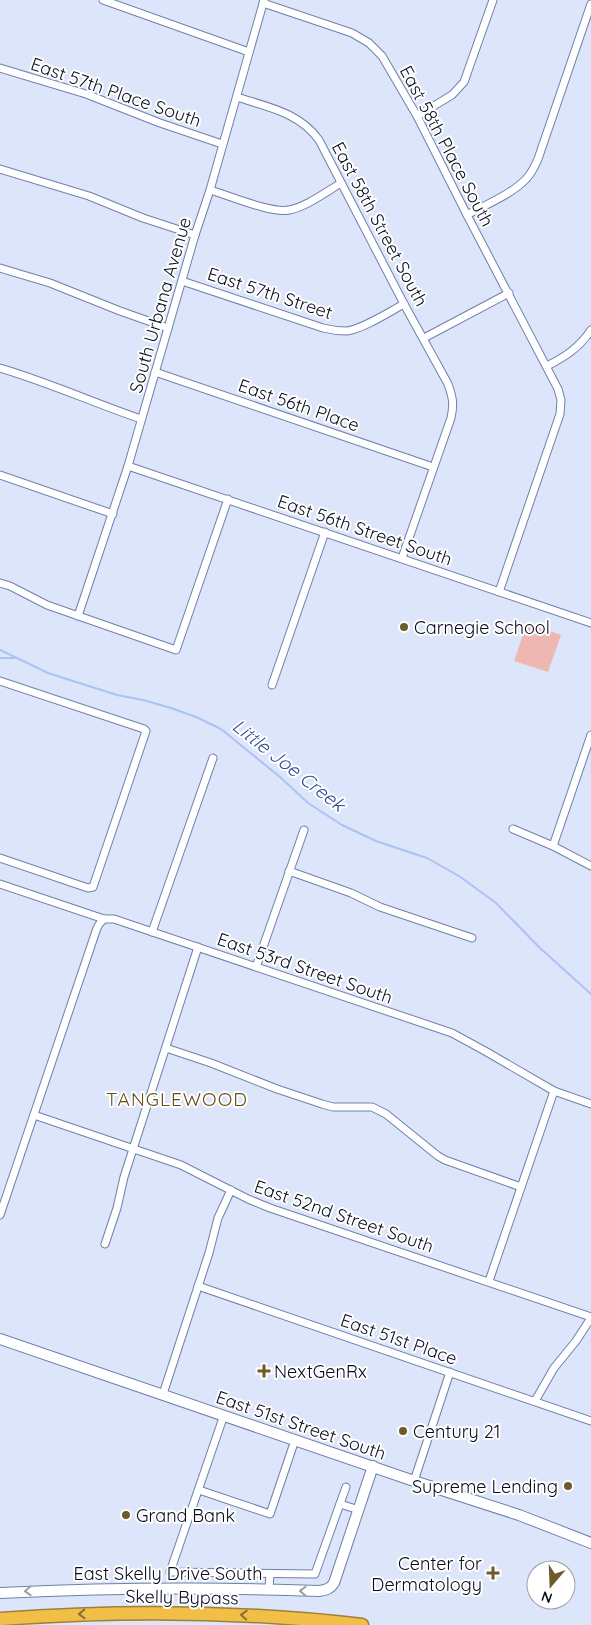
<svg xmlns="http://www.w3.org/2000/svg" width="591" height="1625" viewBox="0 0 591 1625" font-family="Quicksand,sans-serif">
	<style>
		.green { fill: #efb7b1 }
		.lines { fill: none; stroke-linecap: round; stroke-linejoin: round }
		.stream { stroke: #abc2f4; stroke-width: 2 }
		.street-casing { stroke: #6d81ad; stroke-width: 9 }
		.secondary-casing { stroke: #6d81ad; stroke-width: 12 }
		.highway-casing { stroke: #9f8039; stroke-width: 15 }
		.street { stroke: #fff; stroke-width: 7 }
		.secondary { stroke: #fff; stroke-width: 10 }
		.highway { stroke: #f1bf48; stroke-width: 12 }
		.oneway { stroke: #9b9ea4 }
		.oneway2 { stroke: #876e34 }
		.poi-dot { fill: #6f5a29; stroke: #fff; stroke-width: 2 }
		.labels { text-anchor: middle; dominant-baseline: central; stroke-width: 4; stroke-linejoin: round; paint-order: stroke }
		.street-label { font-size: 18px; fill: #060c1c; stroke: #fff }
		.poi-label { font-size: 18px; fill: #060c1c; stroke: #fff; text-anchor: start }
		.water-label { font-size: 19px; font-style: italic; fill: #314d96; stroke: #fff }
		.neighbourhood-label { font-size: 19px; letter-spacing: 1px; fill: #674f15; stroke: #fff }
	</style>
	<rect width="100%" height="100%" fill="#dce5f9"/>
	<polygon class="green" points="527,623 561,635 548,672 514,661"/>
	<g class="lines">
		<g class="stream">
			<polyline points="0,650 48,673 117,695 143,700 171,708 196,717 221,729 280,777 308,803 342,825 376,841 427,858 459,876 496,903 540,948 591,994"/>
			<polyline points="0,658 15,658"/>
		</g>
		<g class="street-casing">
			<g id="street">
				<polyline points="103,0 249,52"/>
				<polyline points="263,3 352,33 369,43 382,56 417,116 467,215 558,389 561,400 560,414 499,592"/>
				<polyline points="0,68 86,94 160,123 222,144"/>
				<path d="M 237,97 C 267,107 299,112 319,140 L 404,304 L 448,384 C 453,398 454,404 451,418 L 402,558"/>
				<polyline points="417,116 452,95 464,82 493,0"/>
				<polyline points="0,169 89,196 143,218 195,235"/>
				<path d="M 210,190 C 228,195 272,214 289,210 C 306,207 326,192 341,183"/>
				<path d="M 467,215 C 485,205 512,194 526,179 C 531,174 535,166 538,159 L 591,4"/>
				<polyline points="0,268 50,283 120,311 168,328"/>
				<path d="M 182,281 L 323,328 C 331,330 339,331 347,331 C 363,329 389,312 404,304"/>
				<polyline points="424,338 509,293"/>
				<path d="M 547,366 C 565,357 580,347 591,330"/>
				<path d="M 0,368 C 48,382 94,403 141,419"/>
				<polyline points="155,372 433,467"/>
				<polyline points="128,466 591,623"/>
				<polyline points="0,475 113,514"/>
				<polyline points="0,583 10,586 47,605 176,650 228,499"/>
				<polyline points="78,616 128,466 195,235 210,190 264,0"/>
				<polyline points="0,681 144,729 146,731 93,887 88,888 0,858"/>
				<polyline points="272,685 325,532"/>
				<polyline points="513,829 553,846 591,866"/>
				<polyline points="553,846 591,735"/>
				<polyline points="289,871 351,893 380,907 472,938"/>
				<polyline points="0,884 104,919 114,919 452,1033 485,1051 554,1091 591,1104"/>
				<polyline points="152,932 213,758"/>
				<polyline points="256,967 304,830"/>
				<polyline points="166,1048 211,1063 277,1089 322,1104 333,1107 372,1107 386,1114 438,1156 445,1160 521,1187"/>
				<polyline points="34,1115 181,1165 248,1199 270,1208 591,1317"/>
				<polyline points="0,1215 97,928 100,923 104,919"/>
				<polyline points="105,1244 117,1208 124,1177 198,947"/>
				<polyline points="489,1281 554,1091"/>
				<polyline points="198,1286 591,1421"/>
				<polyline points="163,1394 209,1253 218,1218 231,1190"/>
				<polyline points="535,1401 554,1368 576,1341 591,1318"/>
				<polyline points="224,1415 170,1572 315,1574 346,1487"/>
				<polyline points="414,1481 450,1372"/>
				<polyline points="199,1490 270,1514 295,1440"/>
				<polyline points="340,1504 359,1510"/>
				<polyline points="269,1589 270,1574"/>
			</g>
		</g>
		<g class="secondary-casing">
			<g id="secondary">
				<polyline points="0,1339 414,1481 519,1515 591,1543"/>
				<path d="M 0,1593 C 107,1588 212,1587 319,1591 C 326,1590 330,1589 334,1583 L 373,1466"/>
			</g>
		</g>
		<g class="highway-casing">
			<path id="highway" d="M 0,1619 C 121,1610 242,1611 362,1625"/>
		</g>
		<use href="#street" class="street"/>
		<use href="#secondary" class="secondary"/>
		<use href="#highway" class="highway"/>
	</g>
	<defs><path id="oneway-chevron" d="M-2-3.5L2.5 0L-2 3.5" fill="none" stroke-width="1.6" stroke-linecap="round" stroke-linejoin="round" transform="scale(1.25)"/></defs>
	<g class="oneway">
		<use href="#oneway-chevron" transform="translate(28 1591) rotate(177)"/>
		<use href="#oneway-chevron" transform="translate(303 1591) rotate(-178)"/>
	</g>
	<g class="oneway2">
		<use href="#oneway-chevron" transform="translate(82 1614) rotate(178)"/>
		<use href="#oneway-chevron" transform="translate(244 1615) rotate(-177)"/>
	</g>
	<g class="poi-dot">
		<circle cx="404" cy="627" r="5"/>
		<path d="M261.5 1363.5h5v5h5v5h-5v5h-5v-5h-5v-5h5z"/>
		<circle cx="403" cy="1431" r="5"/>
		<circle cx="568" cy="1486" r="5"/>
		<circle cx="126" cy="1515" r="5"/>
		<path d="M490.5 1565.5h5v5h5v5h-5v5h-5v-5h-5v-5h5z"/>
	</g>
	<g class="labels">
		<g class="street-label">
			<text transform="translate(116 92) rotate(19)">East 57th Place South</text>
			<text transform="translate(447 146) rotate(62)">East 58th Place South</text>
			<text transform="translate(380 224) rotate(62)">East 58th Street South</text>
			<text transform="translate(270 293) rotate(18)">East 57th Street</text>
			<text transform="translate(160 305) rotate(-74)">South Urbana Avenue</text>
			<text transform="translate(299 405) rotate(19)">East 56th Place</text>
			<text transform="translate(365 530) rotate(19)">East 56th Street South</text>
			<text transform="translate(305 968) rotate(19)">East 53rd Street South</text>
			<text transform="translate(344 1216) rotate(19)">East 52nd Street South</text>
			<text transform="translate(399 1339) rotate(19)">East 51st Place</text>
			<text transform="translate(301 1425) rotate(19)">East 51st Street South</text>
			<text x="168" y="1573">East Skelly Drive South</text>
			<text transform="translate(182 1597) rotate(1)">Skelly Bypass</text>
		</g>
		<g class="poi-label">
			<text x="414" y="627">Carnegie School</text>
			<text x="274" y="1371">NextGenRx</text>
			<text x="413" y="1431">Century 21</text>
			<text x="558" y="1486" text-anchor="end">Supreme Lending</text>
			<text x="136" y="1515">Grand Bank</text>
			<text x="482" y="1563" text-anchor="end">Center for<tspan x="482" dy="21">Dermatology</tspan></text>
		</g>
		<g class="water-label">
			<text transform="translate(289 765) rotate(38)">Little Joe Creek</text>
		</g>
		<g class="neighbourhood-label">
			<text x="177" y="1099">TANGLEWOOD</text>
		</g>
	</g>
	<g transform="translate(551 1585) rotate(199)"><circle r="24" fill="#ffffff" stroke="#9b9ea4"/>
	<path d="M0-4L9 19L0 12L-9 19Z" fill="#6f5a29"/>
	<text y="-8" font-size="14" font-weight="bold" text-anchor="middle" fill="#060c1c">N</text>
	</g>
</svg>
